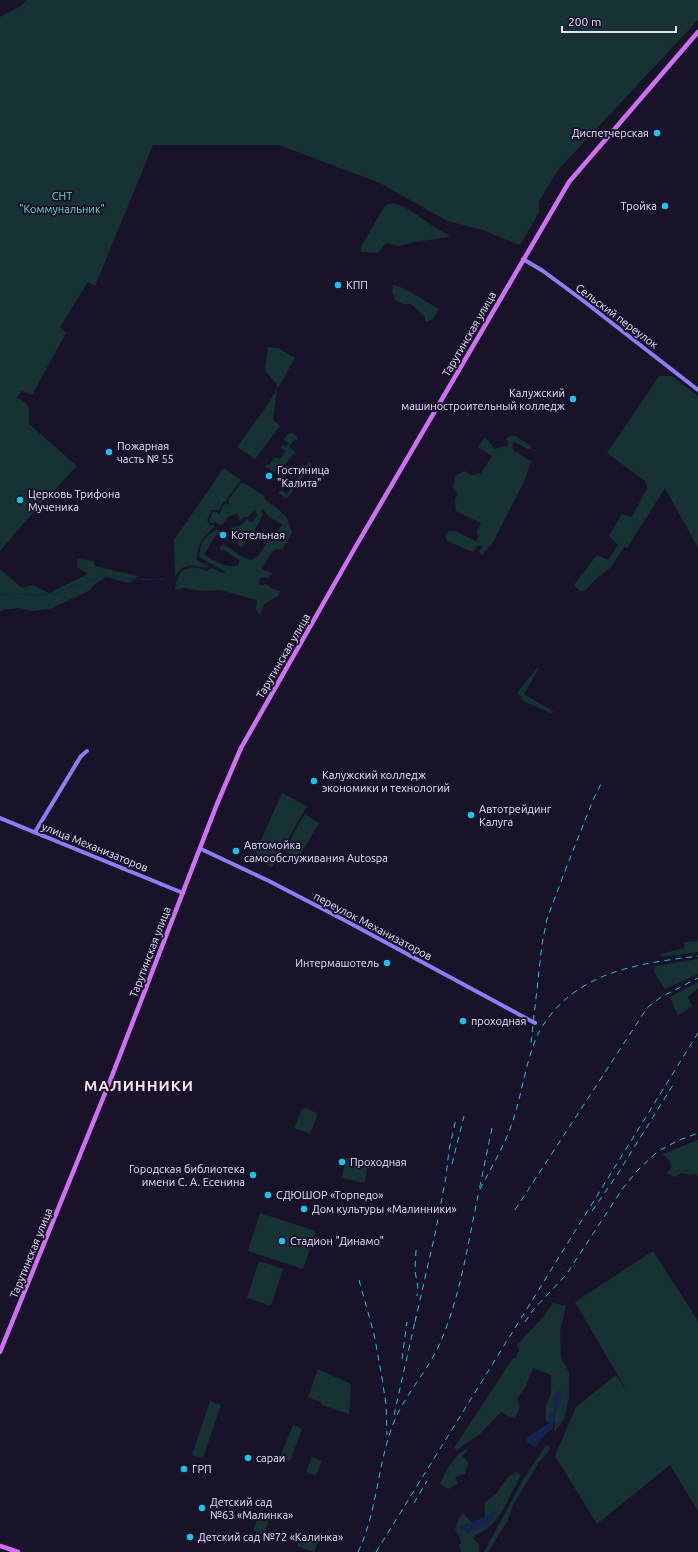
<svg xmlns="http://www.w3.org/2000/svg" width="698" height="1552" viewBox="0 0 698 1552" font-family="Ubuntu,sans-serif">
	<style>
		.green { fill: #173233 }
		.water { fill: #14244d }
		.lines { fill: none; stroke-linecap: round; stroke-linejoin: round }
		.stream { stroke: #14244d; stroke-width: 1 }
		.secondary { stroke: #8d7df5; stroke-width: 4 }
		.primary { stroke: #cf6ff4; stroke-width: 4.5 }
		.rail { stroke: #1ac3ed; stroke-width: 1; stroke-dasharray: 6 5; stroke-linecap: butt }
		.poi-dot { fill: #1ac3ed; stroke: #19132a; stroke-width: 1.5 }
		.labels { text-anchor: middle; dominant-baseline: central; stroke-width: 4; stroke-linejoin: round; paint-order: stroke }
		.poi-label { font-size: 11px; fill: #e5dffc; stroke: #19132a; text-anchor: start }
		.park-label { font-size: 11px; fill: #6fd8c9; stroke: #19132a }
		.street-label { font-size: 11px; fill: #e5dffc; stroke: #19132a }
		.district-label { font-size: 15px; font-weight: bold; letter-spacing: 1px; fill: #fde1f0; stroke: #19132a }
	</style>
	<rect width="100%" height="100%" fill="#19132a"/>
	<g class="green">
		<polygon points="27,0 698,0 698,20 557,171 539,202 539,213 520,245 483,230 447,221 380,183 279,145 153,145 95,286 88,282 60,327 66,333 32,395 21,391 17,398 22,400 29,407 29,424 77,466 23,524 0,551 0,17 21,6"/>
		<path d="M 392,203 C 414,208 428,226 448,234 L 449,237 L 415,242 L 399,246 L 387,243 L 384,245 L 378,253 L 360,252 L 362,245 L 383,209 L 386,205 Z"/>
		<path d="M 393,285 C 410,289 424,301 439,309 L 433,319 L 425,322 L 425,317 L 411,304 L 403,304 L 395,300 L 392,291 Z"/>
		<polygon points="268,347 278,348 295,358 278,388 276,384 265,370"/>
		<polygon points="659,376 672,376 698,396 698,548 665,488 627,548 624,547 611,567 596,579 585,591 580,591 574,585 597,555 608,560 618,545 609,536 622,514 632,517 647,488 645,481 607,453"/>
		<polygon points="277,389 273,419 275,422 280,426 255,459 237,447 266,407"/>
		<polygon points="292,433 298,438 297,440 295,439 289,447 296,452 295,454 293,454 281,470 286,474 283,478 265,466 267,464 269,465 275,457 280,459 286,451 281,448 283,445 286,447 289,443 284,440 288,434"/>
		<polygon points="514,435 531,446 532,449 528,449 514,442 512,444 513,450 529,460 531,462 523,484 493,542 482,555 479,552 482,547 478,545 473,552 447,541 445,536 449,531 455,531 476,541 478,538 477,531 481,523 456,511 455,500 457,493 453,488 455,476 464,471 472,475 481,473 492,456 478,447 485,437 495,449 504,446 508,448 507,437"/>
		<polygon points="309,462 312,464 288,497 285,498 278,493 281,490 287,494"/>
		<path d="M 223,469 L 225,469 L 241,480 L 227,498 L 226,502 L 224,501 L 219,510 L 212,510 L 207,520 L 210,525 L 215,525 C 212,530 209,531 206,535 C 199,541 198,551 196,560 L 210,567 C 194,570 187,557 175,577 L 174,540 Z"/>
		<path d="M 241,483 L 246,484 L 264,496 L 265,500 L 277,508 L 287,518 L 292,533 L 282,550 L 276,549 L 271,553 L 262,569 L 273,574 L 267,578 L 262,577 L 259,580 L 260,585 L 266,584 L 273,589 L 280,591 L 278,596 L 264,604 L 260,615 L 256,609 L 257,600 L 220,590 L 203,591 L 184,588 L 175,590 L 175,587 L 179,585 L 176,585 L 176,582 L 177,582 C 178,567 195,564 207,571 L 212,568 L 223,573 L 226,572 L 199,557 C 201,541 204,538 217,529 L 220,533 L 215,536 L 204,555 C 214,560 227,570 239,565 L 239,560 L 224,550 L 221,551 L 220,548 L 223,544 L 237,553 L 238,555 L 251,560 L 258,556 L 275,531 L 279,530 L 282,524 L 269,517 L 263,509 L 261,511 L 263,515 L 249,540 L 246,541 L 241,548 L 237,543 L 239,537 L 231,533 L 231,528 L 241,525 L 247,519 L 252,523 L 257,515 L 255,509 L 248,517 L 244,517 L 240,521 L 237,513 L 228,517 L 222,525 L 220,525 L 215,522 L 212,524 L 209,521 L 213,511 L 217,512 L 219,514 L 225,503 L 229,505 L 229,499 Z"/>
		<polygon points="78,559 93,561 95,566 138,576 130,583 106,577 95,584 89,591 50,609 32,611 19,608 2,610 0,612 0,569 22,588 33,585 49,593 88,574 77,567"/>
		<polygon points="537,668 539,668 524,694 554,712 551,713 523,701 522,697 517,693"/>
		<polygon points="282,793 307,806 272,867 253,858"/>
		<polygon points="305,814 319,823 298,858 284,850"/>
		<polygon points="698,938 698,952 661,957 661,954 685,948 684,942 697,941"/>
		<polygon points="698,959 698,974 665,989 654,972 655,966"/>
		<polygon points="698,982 698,988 688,997 692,1006 678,1016 670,997"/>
		<polygon points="306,1108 318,1114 310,1134 294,1128 302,1109"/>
		<polygon points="698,1140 698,1176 694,1173 692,1175 681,1173 675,1177 667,1173 671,1169 670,1161 663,1154"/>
		<polygon points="346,1158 368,1161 365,1183 342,1178"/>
		<polygon points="260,1213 316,1231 303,1269 248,1251"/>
		<polygon points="653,1251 698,1321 698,1511 670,1465 597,1524 555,1456 576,1407 616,1375 627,1391 575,1302"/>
		<polygon points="259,1261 283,1269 271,1306 247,1298"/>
		<polygon points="553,1303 566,1306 560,1331 561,1358 569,1372 569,1398 564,1419 554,1433 555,1422 546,1421 546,1404 551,1394 551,1375 533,1368 526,1386 517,1399 520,1407 515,1418 506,1415 501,1412 481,1433 457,1450 454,1448 513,1358 516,1358 519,1350 517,1345 544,1316"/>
		<polygon points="318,1369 351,1384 349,1414 322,1405 321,1402 308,1397"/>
		<polygon points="210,1401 221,1405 203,1458 192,1455"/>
		<polygon points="293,1425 302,1429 290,1461 280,1457"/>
		<polygon points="546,1445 550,1446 549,1451 539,1462 513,1505 508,1520 488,1552 484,1552 524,1478"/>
		<path d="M 467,1449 L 467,1452 L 462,1456 L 468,1462 L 465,1474 L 455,1477 L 458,1484 L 448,1489 L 440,1484 C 445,1472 454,1454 467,1449 Z"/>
		<polygon points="312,1457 322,1461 316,1476 306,1472"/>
		<path d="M 516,1472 L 521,1475 C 511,1492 503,1517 486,1529 C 483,1532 479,1533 475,1535 L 474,1539 L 479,1544 L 479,1552 L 461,1552 L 459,1545 L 462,1543 L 455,1529 L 459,1518 L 463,1513 L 472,1523 L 460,1526 L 461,1530 L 469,1532 L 497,1511 L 485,1517 L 485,1502 L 496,1494 L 507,1478 Z"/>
		<polygon points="260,1513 270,1517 264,1534 253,1530"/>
		<polygon points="300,1535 318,1542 314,1552 297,1546"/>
	</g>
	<g class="water">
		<path d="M 560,1390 L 561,1401 L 556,1411 L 553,1428 L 539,1441 L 537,1447 L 533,1446 L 527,1442 L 527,1438 C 533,1432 541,1429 548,1424 L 551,1413 L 555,1408 L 552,1402 L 556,1393 Z"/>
		<path d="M 497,1510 C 491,1525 477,1534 461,1530 L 460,1526 L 472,1523 Z"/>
	</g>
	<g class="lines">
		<polyline class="stream" points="0,595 13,593 31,595 55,594 73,586 83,584 100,576 122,577 133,580 163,579"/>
		<g class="secondary">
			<polyline points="523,259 543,271 581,299 698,390"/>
			<polyline points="0,818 183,893"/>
			<polyline points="35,832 81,756 87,751"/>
			<polyline points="201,849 269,881 346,921 535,1023"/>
		</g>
		<g class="primary">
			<polyline points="0,1352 110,1081 217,804 241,748 356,546 569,182 698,32"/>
			<polyline points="0,1546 18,1552"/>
		</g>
		<g class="rail">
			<polyline points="531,1043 542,944 547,919 565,871 593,800 601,784"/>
			<path d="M 492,1128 L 479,1191 C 490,1170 502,1150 510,1129 C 521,1100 524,1069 535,1041 C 539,1030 545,1022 552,1013 C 589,969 645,963 698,956"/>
			<polyline points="452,1164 464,1116"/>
			<polyline points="515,1210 647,1008 661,997 698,978"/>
			<polyline points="592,1211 617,1175 673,1085"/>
			<polyline points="416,1250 415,1271 418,1287 417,1296"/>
			<polyline points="359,1280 374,1334 381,1372 386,1404 387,1435"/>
			<polyline points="415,1322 435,1234 446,1177 449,1150 456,1119"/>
			<polyline points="525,1322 533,1310 566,1275 623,1188 637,1171 657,1152 677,1141 698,1133"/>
			<polyline points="402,1359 407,1322"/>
			<polyline points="394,1415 416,1317"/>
			<polyline points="414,1503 427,1481"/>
			<path d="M 358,1552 C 377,1513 377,1468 392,1427 C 403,1396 427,1373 440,1343 C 461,1295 468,1242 479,1191"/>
			<polyline points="376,1552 698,1033"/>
		</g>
	</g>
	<g class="poi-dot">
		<circle cx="657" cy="133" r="4"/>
		<circle cx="665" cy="206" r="4"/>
		<circle cx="338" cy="285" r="4"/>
		<circle cx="573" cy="399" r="4"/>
		<circle cx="109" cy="452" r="4"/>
		<circle cx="269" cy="476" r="4"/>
		<circle cx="20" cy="500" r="4"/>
		<circle cx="223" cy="535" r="4"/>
		<circle cx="314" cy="781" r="4"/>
		<circle cx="471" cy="815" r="4"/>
		<circle cx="236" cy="851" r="4"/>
		<circle cx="387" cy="963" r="4"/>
		<circle cx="463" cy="1021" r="4"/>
		<circle cx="342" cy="1162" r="4"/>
		<circle cx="253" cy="1175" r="4"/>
		<circle cx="268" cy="1195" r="4"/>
		<circle cx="304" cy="1209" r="4"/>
		<circle cx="282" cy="1241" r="4"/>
		<circle cx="248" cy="1458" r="4"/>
		<circle cx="184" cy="1469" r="4"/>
		<circle cx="202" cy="1508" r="4"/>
		<circle cx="190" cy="1537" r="4"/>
	</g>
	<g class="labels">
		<g class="poi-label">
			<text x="649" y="133" text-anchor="end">Диспетчерская</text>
			<text x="657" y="206" text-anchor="end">Тройка</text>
			<text x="346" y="285">КПП</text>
			<text x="565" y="393" text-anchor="end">Калужский<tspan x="565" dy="13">машиностроительный колледж</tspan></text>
			<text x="117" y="446">Пожарная<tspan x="117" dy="13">часть № 55</tspan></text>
			<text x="277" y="470">Гостиница<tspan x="277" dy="13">"Калита"</tspan></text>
			<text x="28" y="494">Церковь Трифона<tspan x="28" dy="13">Мученика</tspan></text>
			<text x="231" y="535">Котельная</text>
			<text x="322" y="775">Калужский колледж<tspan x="322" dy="13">экономики и технологий</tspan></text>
			<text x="479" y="809">Автотрейдинг<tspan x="479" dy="13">Калуга</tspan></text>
			<text x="244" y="845">Автомойка<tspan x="244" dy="13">самообслуживания Autospa</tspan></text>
			<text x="379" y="963" text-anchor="end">Интермашотель</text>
			<text x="471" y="1021">проходная</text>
			<text x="350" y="1162">Проходная</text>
			<text x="245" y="1169" text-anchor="end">Городская библиотека<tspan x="245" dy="13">имени С. А. Есенина</tspan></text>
			<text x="276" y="1195">СДЮШОР «Торпедо»</text>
			<text x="312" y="1209">Дом культуры «Малинники»</text>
			<text x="290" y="1241">Стадион "Динамо"</text>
			<text x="256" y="1458">сараи</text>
			<text x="192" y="1469">ГРП</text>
			<text x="210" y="1502">Детский сад<tspan x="210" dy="13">№63 «Малинка»</tspan></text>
			<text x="198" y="1537">Детский сад №72 «Калинка»</text>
		</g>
		<g class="park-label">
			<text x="62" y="196">СНТ<tspan x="62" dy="13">"Коммунальник"</tspan></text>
		</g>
		<g class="street-label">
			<text transform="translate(617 316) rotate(37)">Сельский переулок</text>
			<text transform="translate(469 334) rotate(-60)">Тарутинская улица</text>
			<text transform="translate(283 656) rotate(-60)">Тарутинская улица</text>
			<text transform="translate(95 847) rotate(22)">улица Механизаторов</text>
			<text transform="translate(373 926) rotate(28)">переулок Механизаторов</text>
			<text transform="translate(150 952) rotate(-69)">Тарутинская улица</text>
			<text transform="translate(31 1253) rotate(-68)">Тарутинская улица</text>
		</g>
		<g class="district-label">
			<text x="139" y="1085">МАЛИННИКИ</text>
		</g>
	</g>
	<path d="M562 26v6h114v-6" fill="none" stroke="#e5dffc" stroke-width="2"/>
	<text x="568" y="26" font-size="12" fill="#e5dffc" stroke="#19132a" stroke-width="3" paint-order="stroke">200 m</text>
</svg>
